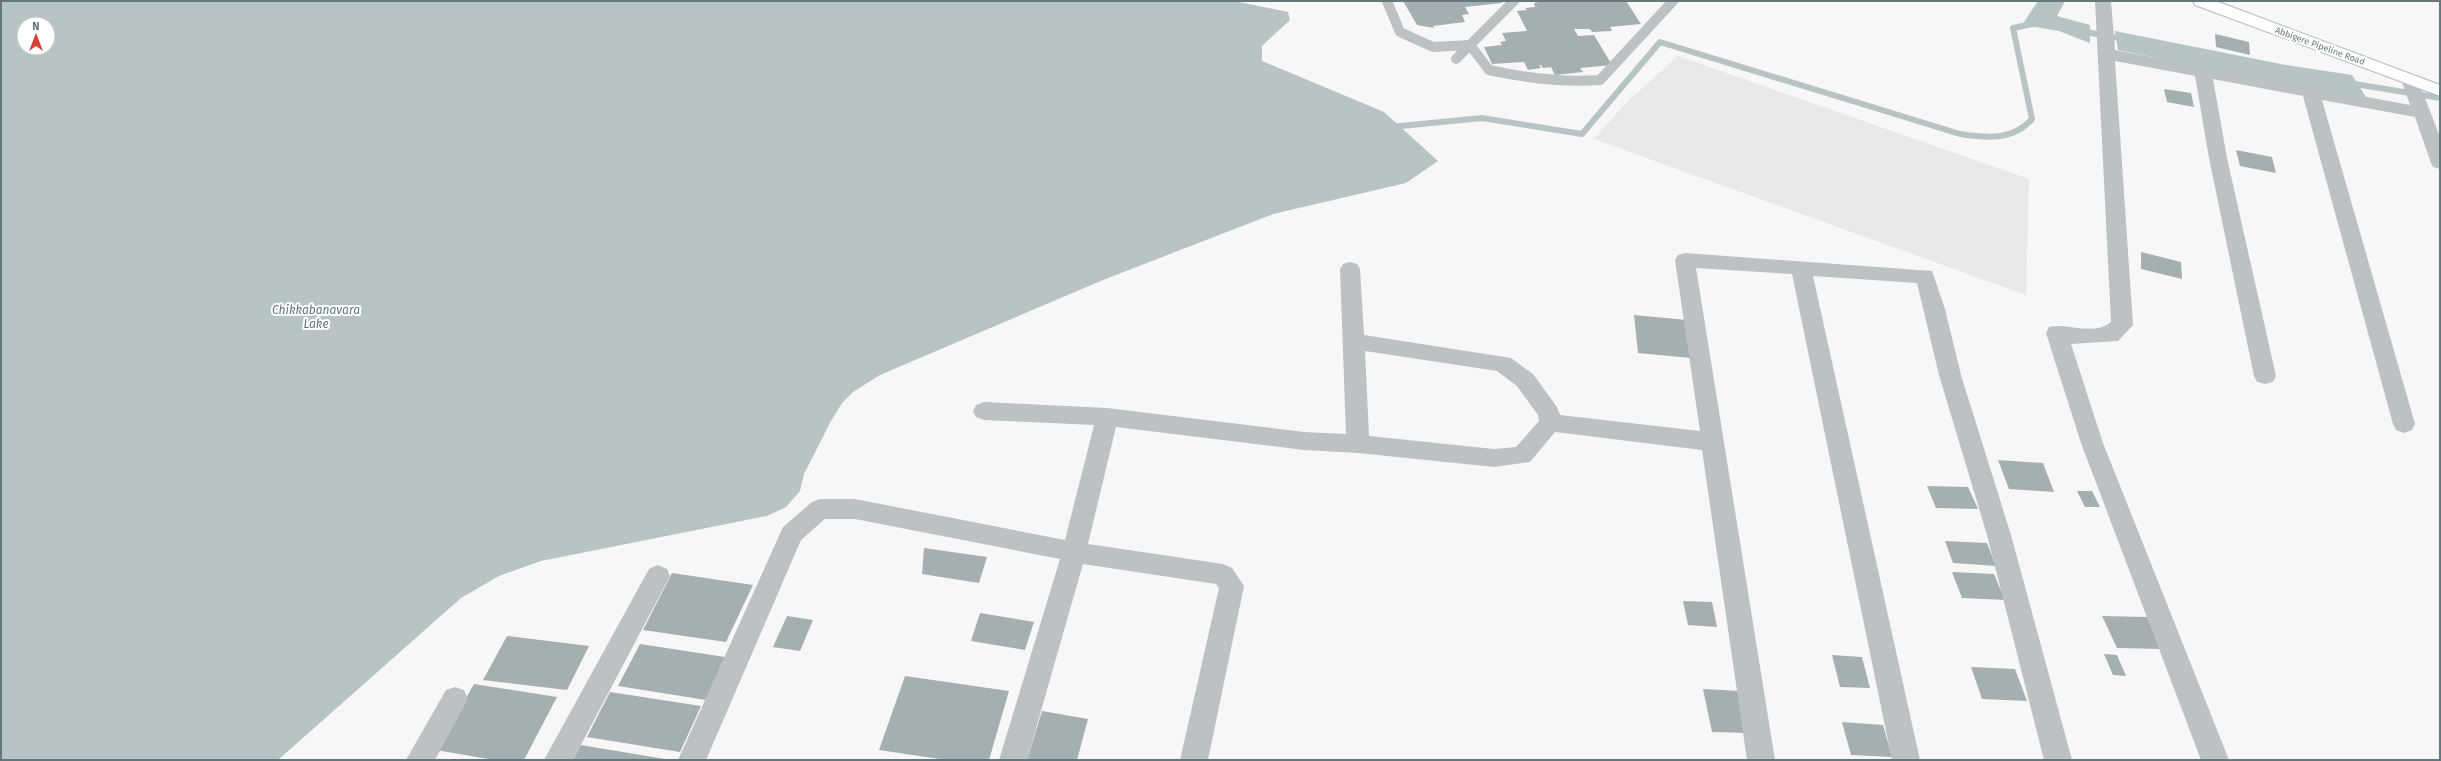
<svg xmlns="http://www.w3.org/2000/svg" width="2441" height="761" viewBox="0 0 2441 761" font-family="'Fira Sans',sans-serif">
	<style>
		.built { fill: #e8e9e8 }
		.water { fill: #b6c4c6; fill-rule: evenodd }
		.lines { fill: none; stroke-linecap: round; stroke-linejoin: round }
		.stream { stroke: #b6c4c6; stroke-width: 6 }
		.building { fill: #a4afb2 }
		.secondary-casing { stroke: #afb7b9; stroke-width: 2 }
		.service { stroke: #bcc2c4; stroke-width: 10 }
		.minor { fill: #bcc2c4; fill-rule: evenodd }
		.secondary { fill: #fff; fill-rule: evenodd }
		.labels { text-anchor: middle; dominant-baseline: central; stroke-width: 4; stroke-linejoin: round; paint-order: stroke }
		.far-street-label { font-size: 9px; fill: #65787e; stroke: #fff }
		.water-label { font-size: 12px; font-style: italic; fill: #607678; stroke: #fff }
	</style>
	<rect width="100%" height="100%" fill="#f8f7f5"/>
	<polygon class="built" points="1678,56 2029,179 2026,295 1594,139 1625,104"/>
	<g class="water">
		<path d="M 1,1 L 1234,1 L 1288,12 L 1290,20 L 1262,46 L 1262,61 L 1384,112 L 1438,161 L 1406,183 L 1273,214 L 1103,280 L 880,375 L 853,392 L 842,403 L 831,421 L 804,474 L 800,491 L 786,507 L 767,516 L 541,561 L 499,576 L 461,598 L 278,760 L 1,760 ZM 24,24 L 48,24 L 48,48 L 24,48 Z"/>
		<polygon points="2038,1 2065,1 2057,16 2090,25 2090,43 2059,31 2022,25"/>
		<polygon points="2115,31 2286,65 2352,75 2366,97 2311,89 2118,50"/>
	</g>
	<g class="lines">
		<g class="stream">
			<polyline points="2080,31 2125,39"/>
			<polyline points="2349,83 2440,98"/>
			<path d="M 1391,127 L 1482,118 L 1582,134 L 1660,42 L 1960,134 C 1987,138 2013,141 2032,119 L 2013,28 L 2033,24"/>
		</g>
	</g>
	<g class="building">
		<polygon points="1403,1 1501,1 1502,3 1465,7 1469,14 1462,15 1465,22 1433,26 1434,28 1417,25"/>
		<polygon points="1543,1 1626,1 1641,24 1610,27 1612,31 1592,32 1590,29 1574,29 1578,36 1594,35 1612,65 1580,68 1583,72 1555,75 1551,67 1543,68 1541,65 1539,65 1541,68 1528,70 1524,62 1492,64 1484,47 1502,45 1500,42 1506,41 1502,33 1527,31 1517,11 1527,10 1525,8 1535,7 1534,3"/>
		<polygon points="2215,34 2249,42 2250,55 2216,47"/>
		<polygon points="2164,89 2191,93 2194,107 2167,102"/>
		<polygon points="2236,150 2272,157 2276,173 2240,166"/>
		<polygon points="2141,252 2181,262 2182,279 2141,269"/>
		<polygon points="1634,315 1687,320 1691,358 1638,353"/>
		<polygon points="1998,460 2043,463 2054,492 2009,489"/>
		<polygon points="1927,486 1968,487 1978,509 1936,508"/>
		<polygon points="2077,491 2092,491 2100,507 2085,507"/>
		<polygon points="1945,541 1987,543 1996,566 1953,563"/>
		<polygon points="924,548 987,557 979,583 922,574"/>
		<polygon points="1952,572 1994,574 2005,600 1962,598"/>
		<polygon points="672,573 753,585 726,642 643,630"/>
		<polygon points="1683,601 1712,602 1717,627 1688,625"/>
		<polygon points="980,613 1034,622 1025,650 971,641"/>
		<polygon points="787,616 813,620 800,651 773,647"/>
		<polygon points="2102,616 2147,617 2163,649 2117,648"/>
		<polygon points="507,636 589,646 567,690 483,680"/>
		<polygon points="640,644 725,657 706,700 618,686"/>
		<polygon points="2104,654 2117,655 2126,676 2113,675"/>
		<polygon points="1832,655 1862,657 1870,688 1840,687"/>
		<polygon points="1971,667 2015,669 2027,701 1982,699"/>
		<polygon points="905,676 1009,691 989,760 946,760 879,750"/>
		<polygon points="474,684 557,697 524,760 494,760 436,750"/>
		<polygon points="1703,689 1740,691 1750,733 1712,732"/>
		<polygon points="610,692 701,706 680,752 587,737"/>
		<polygon points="1042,711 1088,719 1077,760 1027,760"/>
		<polygon points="1842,722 1883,725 1892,757 1851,755"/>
		<polygon points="581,745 665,759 665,760 573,760"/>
	</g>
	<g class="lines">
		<g class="secondary-casing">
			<polygon id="secondary" points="2193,1 2216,1 2440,85 2440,96 2195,5"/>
		</g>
		<g class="service">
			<path d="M 1387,1 L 1400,32 L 1433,47 L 1470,45 L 1489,70 C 1526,78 1562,83 1600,80 L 1673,1"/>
			<polyline points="1456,59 1514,1"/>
		</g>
		<g class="minor">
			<path d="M 2095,1 L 2111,1 L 2115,50 L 2410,105 L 2401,79 L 2404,75 L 2416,75 L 2440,137 L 2440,169 L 2433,167 L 2431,163 L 2415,117 L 2322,100 L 2415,424 L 2412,430 L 2404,433 L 2396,430 L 2393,424 L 2303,96 L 2213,79 L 2227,158 L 2276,376 L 2273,382 L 2265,384 L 2257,382 L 2254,376 L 2209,158 L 2195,76 L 2115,61 L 2133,325 L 2118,341 L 2071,344 L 2103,443 L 2229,760 L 2201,760 L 2081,443 L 2046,333 L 2049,327 C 2068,322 2093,337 2111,322 Z"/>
			<path d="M 1685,253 L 1932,271 L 1945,309 L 1961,375 L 2011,535 L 2072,760 L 2044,760 L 1987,535 L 1939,375 L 1917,283 L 1813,276 L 1920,760 L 1892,760 L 1792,274 L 1696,268 L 1775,760 L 1747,760 L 1702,450 L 1555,432 L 1530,462 L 1494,467 L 1358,453 L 1304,450 L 1116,427 L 1088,544 L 1223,564 L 1232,568 L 1244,586 L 1208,760 L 1180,760 L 1219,588 L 1216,584 L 1083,564 L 1027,760 L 999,760 L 1060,559 L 855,519 L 825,519 L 801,540 L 706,760 L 678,760 L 783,527 L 812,502 L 820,499 L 855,499 L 1065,540 L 1094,425 L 984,420 L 976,417 L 973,411 L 976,405 L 984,402 L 1107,408 L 1304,432 L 1346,434 L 1340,269 L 1343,264 L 1350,262 L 1357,264 L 1360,269 L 1364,335 L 1511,358 L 1533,374 L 1557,407 L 1560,415 L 1700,431 L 1675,260 L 1678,255 ZM 1365,351 L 1497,371 L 1517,386 L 1538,415 L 1539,421 L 1516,447 L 1494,449 L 1369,436 Z"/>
			<polygon points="658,565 667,569 670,576 573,760 544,760 649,569"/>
			<polygon points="455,687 464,690 468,699 435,760 406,760 446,690"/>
		</g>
		<use href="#secondary" class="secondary"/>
	</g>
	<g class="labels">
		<g class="far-street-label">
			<text transform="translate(2320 46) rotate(20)">Abbigere Pipeline Road</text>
		</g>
		<g class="water-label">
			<text x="316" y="310">Chikkabanavara<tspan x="316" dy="14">Lake</tspan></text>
		</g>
	</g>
	<rect width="2441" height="761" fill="none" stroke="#65787e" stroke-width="4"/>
	<g transform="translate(36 36)"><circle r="19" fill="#ffffff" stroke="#c1c9cb"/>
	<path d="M0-3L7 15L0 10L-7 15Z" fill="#d63e37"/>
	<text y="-6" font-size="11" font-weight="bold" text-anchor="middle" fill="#65787e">N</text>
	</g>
</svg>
